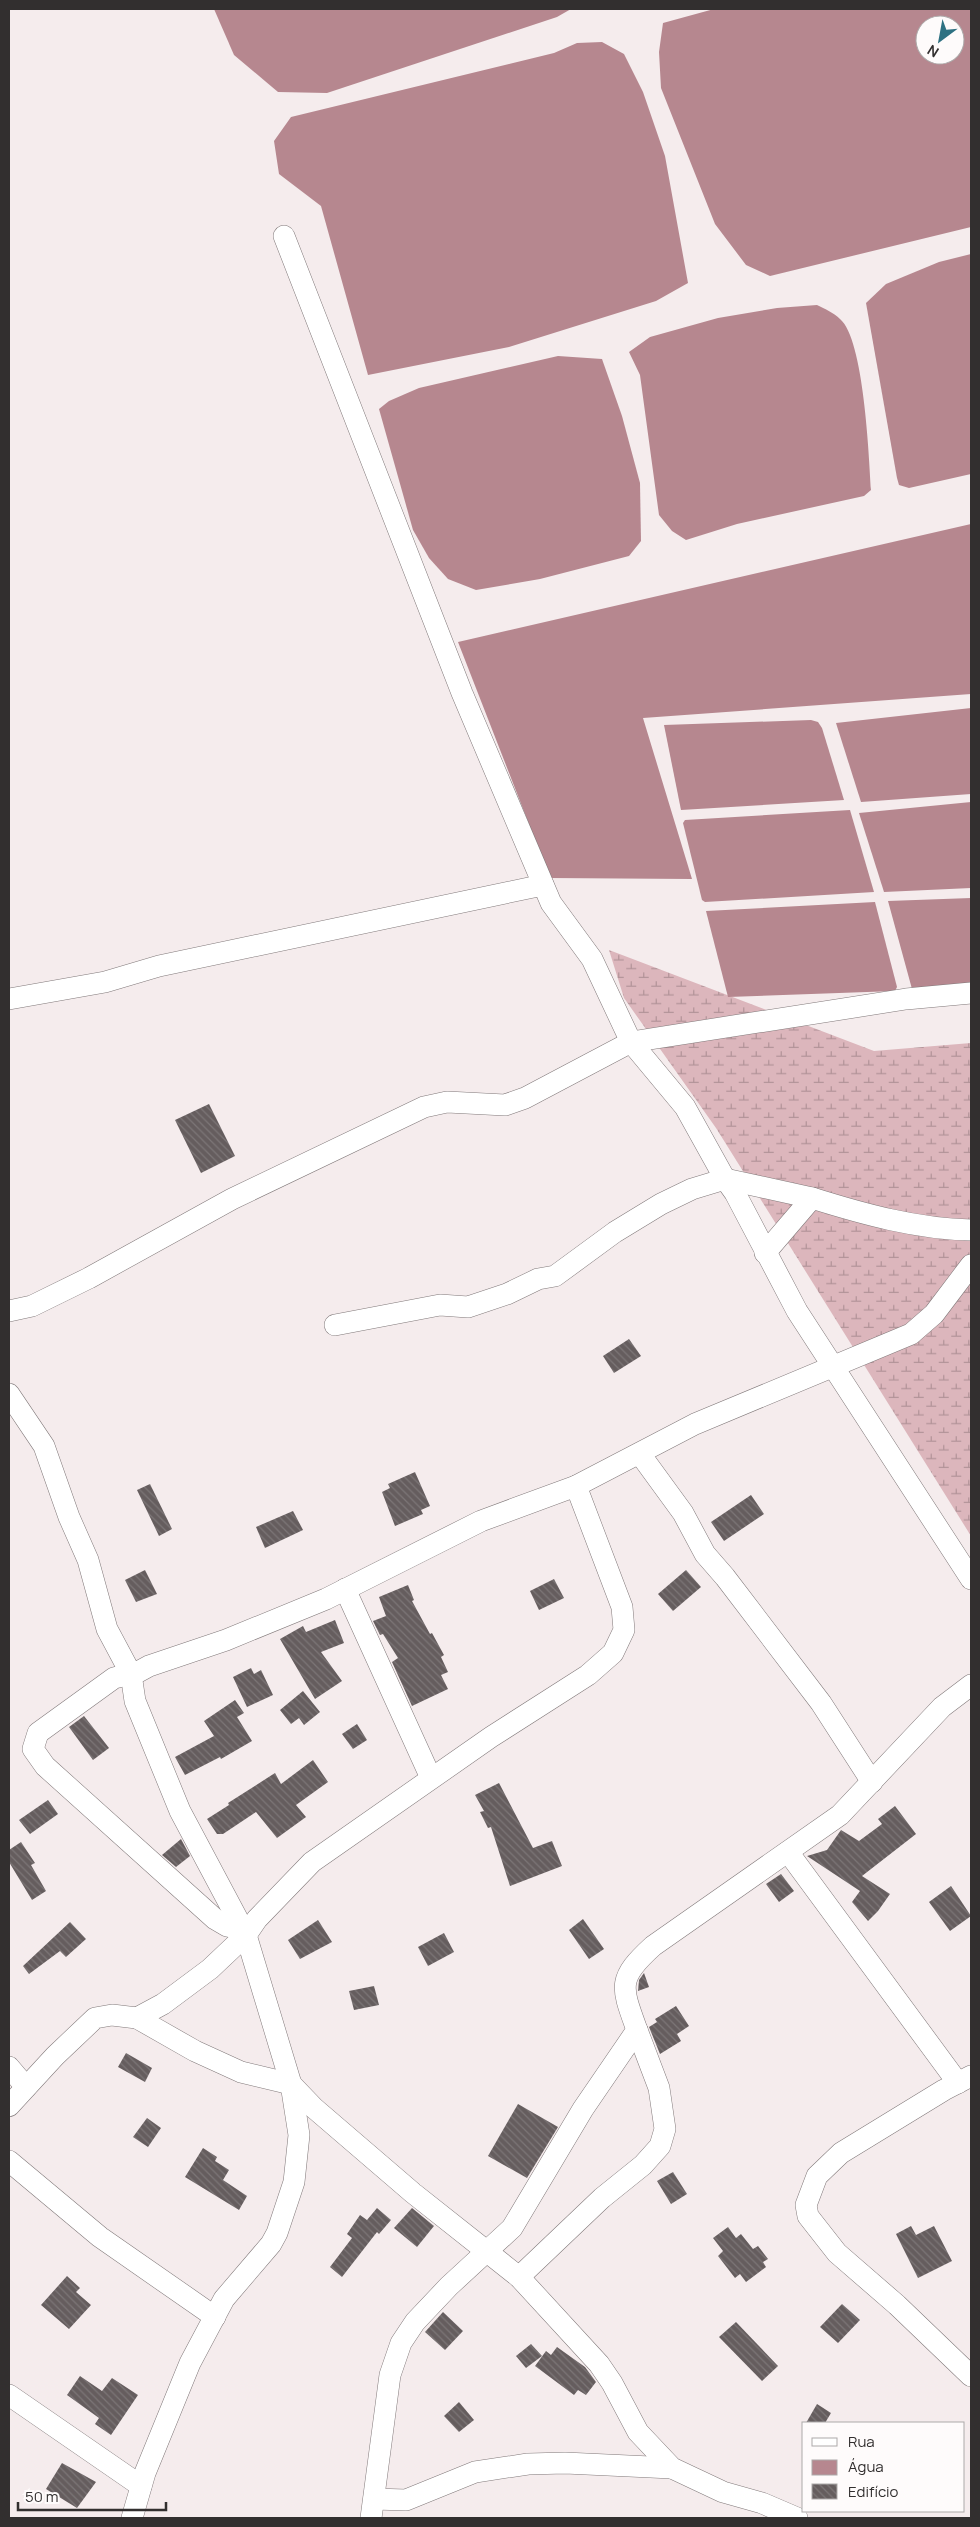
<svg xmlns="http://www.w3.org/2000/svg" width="980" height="2527" viewBox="0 0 980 2527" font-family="Manrope,sans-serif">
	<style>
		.wetland { fill: url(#wetland-marsh) }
		.water { fill: #b6878f; fill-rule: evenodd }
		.building { fill: url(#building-back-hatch) }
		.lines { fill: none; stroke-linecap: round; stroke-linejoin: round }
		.minor-casing { stroke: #81797a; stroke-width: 22 }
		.minor { stroke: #fff; stroke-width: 21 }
	</style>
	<defs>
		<pattern id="wetland-marsh" width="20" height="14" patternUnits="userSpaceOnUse" patternTransform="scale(1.25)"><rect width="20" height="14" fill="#dcb6bc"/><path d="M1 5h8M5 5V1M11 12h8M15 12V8" fill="none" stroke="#b39499"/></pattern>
		<pattern id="building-back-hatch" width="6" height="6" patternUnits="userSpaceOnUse" patternTransform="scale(1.25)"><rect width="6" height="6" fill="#655d5e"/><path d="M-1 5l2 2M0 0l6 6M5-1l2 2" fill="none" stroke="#7c7677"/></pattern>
	</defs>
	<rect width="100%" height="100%" fill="#f5eced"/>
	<polygon class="wetland" points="609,950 874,1051 971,1043 971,1536 716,1128 624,998"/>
	<g class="water">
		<polygon points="214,9 571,9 557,17 327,93 278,92 234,55"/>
		<path d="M 714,9 L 971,9 L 971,227 L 770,276 L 746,265 L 715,224 L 661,88 L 659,52 L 663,23 ZM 925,25 L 955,25 L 955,55 L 925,55 Z"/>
		<polygon points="602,42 624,54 643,92 665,156 688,283 656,301 509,347 368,375 321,206 279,174 274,141 291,117 554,53 577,43"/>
		<polygon points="971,254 971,474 909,488 899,485 897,478 866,303 886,284 939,262"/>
		<path d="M 817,305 C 825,309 834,313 840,319 C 864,339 869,456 871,490 L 864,496 L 737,524 L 686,540 L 672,531 L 659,515 L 640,375 L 629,352 L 650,337 L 718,318 L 777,308 Z"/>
		<polygon points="558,356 602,359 622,416 640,483 641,541 629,556 540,579 476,590 448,579 429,558 413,530 379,409 389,401 419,388"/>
		<polygon points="971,524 971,694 643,718 692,879 550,878 458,642"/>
		<polygon points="971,708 971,794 861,802 836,723"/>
		<polygon points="811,720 818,722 822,728 844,800 681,810 664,725"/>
		<polygon points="971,802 971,888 884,892 859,813"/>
		<polygon points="850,810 874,892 705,902 702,900 683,823 685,820"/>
		<polygon points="971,898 971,985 912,989 888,901"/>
		<polygon points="875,902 897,987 895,991 728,997 706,911"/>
	</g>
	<g class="building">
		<polygon points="209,1104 235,1156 201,1173 175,1120"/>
		<polygon points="629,1339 641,1356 614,1373 603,1356"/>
		<polygon points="415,1472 430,1506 421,1510 423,1514 395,1526 382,1492 390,1488 388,1484"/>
		<polygon points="150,1484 172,1529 159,1536 137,1490"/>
		<polygon points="751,1495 764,1514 724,1541 711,1522"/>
		<polygon points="293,1511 303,1530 265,1548 256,1527"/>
		<polygon points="145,1570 157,1594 136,1602 125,1580"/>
		<polygon points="686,1570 701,1587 673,1611 658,1594"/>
		<polygon points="554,1579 564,1598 539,1610 530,1591"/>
		<polygon points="408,1585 414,1600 412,1601 430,1634 432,1633 444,1655 441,1657 448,1672 441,1675 448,1689 412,1706 392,1662 398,1658 383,1634 380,1635 373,1621 386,1616 379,1597"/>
		<polygon points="335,1620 344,1643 321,1652 342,1681 315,1699 280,1639 303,1626 306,1632"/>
		<polygon points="251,1668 254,1674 261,1670 273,1695 247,1707 233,1677"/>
		<polygon points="303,1691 320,1712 304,1725 299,1718 291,1724 280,1710"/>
		<polygon points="235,1700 244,1713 237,1717 252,1741 221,1759 220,1757 185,1775 175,1757 214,1736 204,1721"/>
		<polygon points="84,1716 109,1748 93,1760 69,1727"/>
		<polygon points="357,1724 367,1740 353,1749 342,1734"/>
		<polygon points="313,1760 328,1782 296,1805 306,1817 277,1838 256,1812 223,1834 217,1834 207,1819 229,1805 228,1803 275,1773 281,1784"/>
		<polygon points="499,1783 533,1848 552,1841 562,1866 510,1886 491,1827 488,1828 480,1812 484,1811 475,1795"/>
		<polygon points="48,1800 58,1814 30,1834 19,1820"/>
		<polygon points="895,1806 916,1834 862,1876 890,1894 878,1911 868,1921 852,1902 860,1891 807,1856 827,1850 841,1830 859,1841 882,1824 878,1819"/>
		<polygon points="181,1839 190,1856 176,1867 162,1855"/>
		<polygon points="21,1842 35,1863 31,1865 46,1891 32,1900 9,1862 9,1850"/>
		<polygon points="781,1874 794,1891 779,1902 766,1884"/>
		<polygon points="951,1886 971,1916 950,1931 929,1902"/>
		<polygon points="583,1919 604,1949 589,1959 569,1930"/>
		<polygon points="318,1920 332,1942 300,1959 288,1940"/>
		<polygon points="70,1922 86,1939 66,1957 60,1951 29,1974 23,1966"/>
		<polygon points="444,1933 454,1952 428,1966 418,1947"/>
		<polygon points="644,1973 649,1987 638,1991 639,1980"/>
		<polygon points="374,1986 379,2005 354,2010 349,1991"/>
		<polygon points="676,2006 689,2026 677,2034 681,2041 660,2054 649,2027 657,2022 655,2019"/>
		<polygon points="126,2053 152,2068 145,2082 118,2067"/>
		<polygon points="518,2104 558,2127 527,2178 488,2156"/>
		<polygon points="147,2118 161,2128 148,2147 133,2137"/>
		<polygon points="203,2148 217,2157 215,2161 229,2170 223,2180 247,2196 239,2210 185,2177"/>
		<polygon points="673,2172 687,2194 671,2204 657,2181"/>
		<polygon points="377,2208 391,2220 379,2234 377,2232 342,2277 330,2267 352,2238 347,2234 360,2215 367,2220"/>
		<polygon points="412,2208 434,2226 417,2247 394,2228"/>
		<polygon points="911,2226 916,2235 934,2226 952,2261 918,2278 896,2234"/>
		<polygon points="728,2227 736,2238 741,2234 753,2249 758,2246 768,2259 763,2262 766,2267 746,2282 740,2274 735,2278 718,2256 723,2251 713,2238"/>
		<polygon points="67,2276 80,2288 76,2292 91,2305 69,2329 41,2305"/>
		<polygon points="842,2304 860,2320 838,2343 820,2327"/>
		<polygon points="443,2312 463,2331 445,2350 425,2332"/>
		<polygon points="736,2322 778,2366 762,2381 719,2337"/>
		<polygon points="531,2344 542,2356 526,2368 516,2356"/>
		<polygon points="557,2347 585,2367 596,2382 586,2395 578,2390 574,2395 535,2366 546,2351 551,2355"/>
		<polygon points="80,2376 102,2391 112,2378 138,2395 111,2435 95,2424 99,2418 67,2395"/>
		<polygon points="459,2402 474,2420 459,2432 444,2416"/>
		<polygon points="817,2404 831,2413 825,2423 806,2423"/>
		<polygon points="62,2463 96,2482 77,2508 46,2489"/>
	</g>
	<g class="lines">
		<g class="minor-casing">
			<g id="minor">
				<polyline points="284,236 462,693 551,903 592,959 631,1042 685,1107 725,1179 735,1193 797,1311 971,1579"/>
				<polyline points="9,999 105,982 159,966 543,885"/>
				<path d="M 765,1253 L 812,1198 C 863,1214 917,1229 971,1230"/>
				<polyline points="9,1311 32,1306 89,1278 232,1199 424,1107 447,1102 505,1105 525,1098 631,1042 906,999 971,993"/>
				<polyline points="335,1325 440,1305 468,1307 507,1294 538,1279 555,1276 615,1232 661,1204 692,1189 725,1179 812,1198"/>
				<polyline points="9,1394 44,1446 69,1517 88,1560 107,1629 131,1674 135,1701 180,1811 246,1935 291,2084 299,2135 294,2182 277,2233 271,2244 224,2299 190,2363 145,2473 132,2518"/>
				<polyline points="640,1454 683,1513 705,1554 725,1577 821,1703 872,1782"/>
				<polyline points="345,1589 431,1778"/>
				<polyline points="788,1852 958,2083"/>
				<polyline points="241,1929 227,1926 215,1919 45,1766 33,1749 38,1733 114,1678 138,1672 149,1666 226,1640 326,1599 481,1521 576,1486 695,1424 911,1334 934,1314 971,1265"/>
				<polyline points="137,2018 163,2004 210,1969 246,1935 257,1919 312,1862 491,1737 588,1675 613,1653 624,1630 622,1607 576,1486"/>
				<polyline points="9,2067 26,2087"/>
				<polyline points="971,2076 944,2090 841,2153 817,2176 806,2205 808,2216 837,2253 897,2305 971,2376"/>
				<polyline points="9,2106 55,2056 95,2018 112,2015 137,2018 195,2051 241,2072 291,2084 314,2108 413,2193 519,2277 599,2364 612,2383 638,2432 672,2468 723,2492 762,2503 797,2518"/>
				<polyline points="9,2161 100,2237 215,2317"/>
				<polyline points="519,2277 602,2198 643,2165 660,2146 665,2129 659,2088 637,2030"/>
				<polyline points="9,2395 141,2486"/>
				<polyline points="374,2499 406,2500 475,2472 528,2464 565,2463 672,2468"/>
				<path d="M 371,2518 L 390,2375 L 401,2343 L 415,2322 L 449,2286 L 512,2228 L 583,2109 L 637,2030 C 621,1986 617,1979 653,1946 L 840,1815 L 942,1707 L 971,1685"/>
			</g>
		</g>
		<use href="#minor" class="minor"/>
	</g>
	<rect width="980" height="2527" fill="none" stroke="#322f2f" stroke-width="20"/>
	<rect x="802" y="2422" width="162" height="90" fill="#fefbfb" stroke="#aca9a9"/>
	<rect x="812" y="2438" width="25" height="8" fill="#ffffff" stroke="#aca9a9"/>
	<text x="848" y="2447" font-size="15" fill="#322f2f">Rua</text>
	<rect x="812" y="2460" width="25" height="15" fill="#b6878f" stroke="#aca9a9"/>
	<text x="848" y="2472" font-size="15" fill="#322f2f">Água</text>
	<rect x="812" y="2484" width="25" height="15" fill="url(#building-back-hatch)" stroke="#aca9a9"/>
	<text x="848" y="2497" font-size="15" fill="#322f2f">Edifício</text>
	<g transform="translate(940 40) rotate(212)"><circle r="24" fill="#fefbfb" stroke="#aca9a9"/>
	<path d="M0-4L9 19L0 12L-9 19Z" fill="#2e7182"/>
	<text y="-8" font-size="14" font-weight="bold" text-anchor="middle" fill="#322f2f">N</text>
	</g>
	<path d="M18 2502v8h148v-8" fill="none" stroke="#322f2f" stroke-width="2.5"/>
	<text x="25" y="2502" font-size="15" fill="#322f2f" stroke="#fefbfb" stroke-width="4" paint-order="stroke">50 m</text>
</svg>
